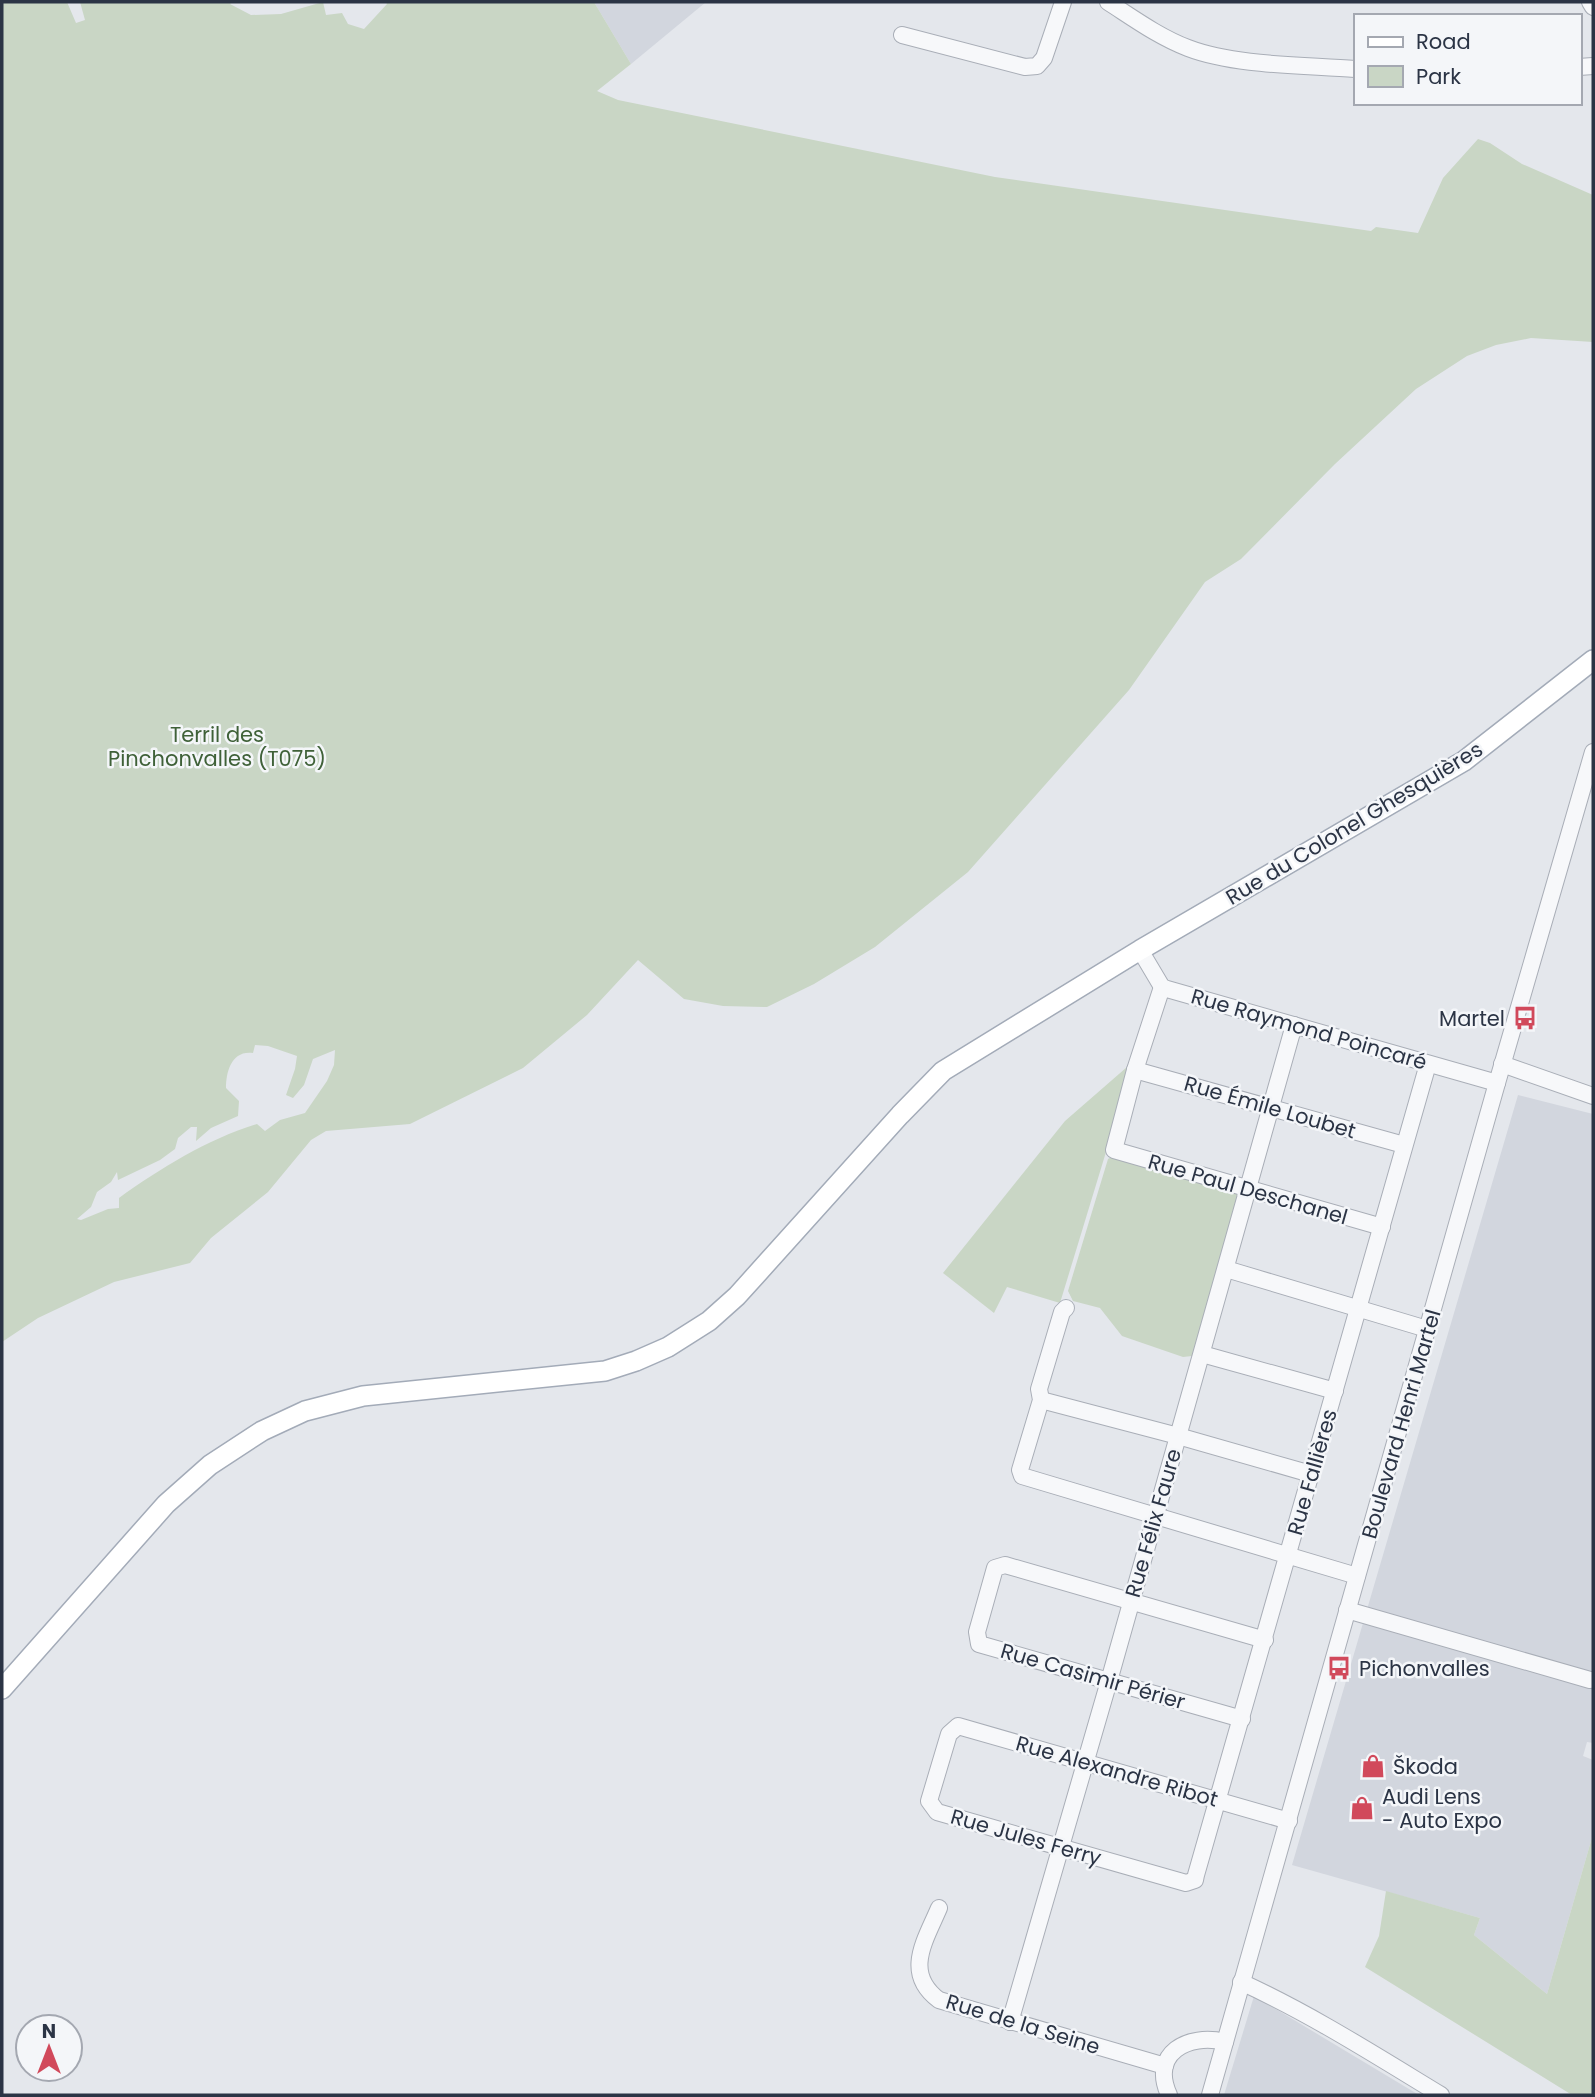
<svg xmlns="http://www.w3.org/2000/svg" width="1595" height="2097" viewBox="0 0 1595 2097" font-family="Poppins,sans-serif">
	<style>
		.built { fill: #d2d6de }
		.green { fill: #c9d6c5; fill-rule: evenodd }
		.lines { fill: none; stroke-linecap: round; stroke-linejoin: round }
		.minor-casing { stroke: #a9aeb7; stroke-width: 18 }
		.major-casing { stroke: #a3abb8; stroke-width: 22 }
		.minor { stroke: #f7f8fa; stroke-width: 16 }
		.major { stroke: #fff; stroke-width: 19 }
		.labels { text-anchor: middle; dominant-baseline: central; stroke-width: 5; stroke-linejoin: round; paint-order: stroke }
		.park-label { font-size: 21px; fill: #3f6138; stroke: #f4f6f9 }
		.street-label { font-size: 21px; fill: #2b3445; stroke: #f4f6f9 }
		.poi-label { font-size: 21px; fill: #2b3445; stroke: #f4f6f9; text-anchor: start }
	</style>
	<rect width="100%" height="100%" fill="#e4e7ec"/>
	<g class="built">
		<polygon points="594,2 706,2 631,64"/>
		<polygon points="1518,1095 1593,1114 1593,1743 1587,1742 1583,1756 1593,1760 1593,1834 1547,1994 1474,1935 1480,1918 1292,1865"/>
		<polygon points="1254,1996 1419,2095 1224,2095"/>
	</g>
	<g class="green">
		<path d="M 2,2 L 67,2 L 76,23 L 85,20 L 80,2 L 232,2 L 230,4 L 251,15 L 281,14 L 323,2 L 326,15 L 342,13 L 348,24 L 364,29 L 387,4 L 386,2 L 594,2 L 631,64 L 597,91 L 618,100 L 995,177 L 1371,231 L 1376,227 L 1418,233 L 1443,178 L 1478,139 L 1490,143 L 1522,164 L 1593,195 L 1593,342 L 1531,338 L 1496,345 L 1467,356 L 1416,389 L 1335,464 L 1241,559 L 1205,582 L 1129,690 L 968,872 L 875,947 L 814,984 L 767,1007 L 723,1006 L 684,999 L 638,960 L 587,1015 L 523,1068 L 410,1124 L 326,1131 L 311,1140 L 268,1192 L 211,1238 L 190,1263 L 114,1282 L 38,1318 L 2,1342 ZM 255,1045 L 268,1046 L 297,1056 L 295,1069 L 286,1095 L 293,1098 L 304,1085 L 313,1059 L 335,1050 L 334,1065 L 327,1081 L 305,1113 L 280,1120 L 265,1131 L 257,1124 C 208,1139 161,1168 119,1198 L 119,1208 L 108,1209 L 81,1220 L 77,1219 L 91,1207 L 97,1192 L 111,1182 L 117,1172 L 118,1180 L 160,1160 L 175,1149 L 178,1138 L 191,1127 L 197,1127 L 196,1141 L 211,1128 L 238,1116 L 239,1101 L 226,1088 C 226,1071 232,1050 253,1053 Z"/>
		<polygon points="1127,1067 1106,1152 1060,1303 1007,1287 994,1313 943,1273 1065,1121"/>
		<polygon points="1115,1155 1239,1193 1192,1356 1183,1357 1122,1336 1100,1308 1073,1301 1068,1291 1108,1159"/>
		<polygon points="1593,1834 1593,2095 1572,2095 1365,1967 1379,1936 1386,1891 1480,1918 1474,1935 1547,1994"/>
	</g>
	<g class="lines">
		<g class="minor-casing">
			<g id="minor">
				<path d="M 1108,2 C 1133,18 1159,37 1188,48 C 1235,66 1304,65 1355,69"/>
				<polyline points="1590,2 1593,7"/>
				<polyline points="902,35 1025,67 1037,66 1044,58 1063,2"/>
				<polyline points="1579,67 1593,66"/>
				<polyline points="1140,950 1162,987 1167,989 1497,1083"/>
				<polyline points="1162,987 1135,1070 1114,1150 1382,1227"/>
				<polyline points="1502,1064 1593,1096"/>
				<polyline points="1135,1070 1404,1145"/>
				<polyline points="1226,1269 1427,1329"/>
				<polyline points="1066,1308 1062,1312 1039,1389 1041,1400 1020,1470 1022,1476 1357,1576"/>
				<polyline points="1202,1354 1335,1391"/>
				<polyline points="1041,1400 1178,1436 1311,1474"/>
				<polyline points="1347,1610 1590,1680"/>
				<polyline points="1242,1719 979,1644 977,1632 995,1568 1005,1565 1265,1640"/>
				<path d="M 1289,1821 L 958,1726 L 949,1734 L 929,1801 L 937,1812 L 1186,1883 L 1195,1880 L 1196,1875 C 1274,1605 1350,1334 1428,1064"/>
				<path d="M 939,1908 C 925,1941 903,1973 939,2000 L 1165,2066"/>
				<path d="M 1241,1982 C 1311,2014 1375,2055 1441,2095"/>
				<polyline points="1010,2022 1109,1681 1294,1025"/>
				<path d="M 1169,2095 C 1150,2053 1188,2033 1225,2042"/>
				<polyline points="1210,2095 1497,1083 1593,752"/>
			</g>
		</g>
		<g class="major-casing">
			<polyline id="major" points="2,1689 166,1504 210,1465 262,1431 305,1411 363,1396 605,1371 636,1361 668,1347 709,1321 737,1296 900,1115 943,1071 1140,950 1464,761 1593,660"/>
		</g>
		<use href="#minor" class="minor"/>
		<use href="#major" class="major"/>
	</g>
	<defs>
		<g id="bus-bare" transform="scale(1.89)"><path d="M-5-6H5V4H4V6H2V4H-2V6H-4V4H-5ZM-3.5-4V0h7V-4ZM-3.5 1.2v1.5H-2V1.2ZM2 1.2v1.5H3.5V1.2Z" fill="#d1495b" stroke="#f4f6f9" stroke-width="2.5" paint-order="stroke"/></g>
		<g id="shop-bare" transform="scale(1.89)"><path d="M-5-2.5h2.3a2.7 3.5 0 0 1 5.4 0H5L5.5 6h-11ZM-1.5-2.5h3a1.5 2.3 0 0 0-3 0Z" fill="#d1495b" stroke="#f4f6f9" stroke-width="2.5" paint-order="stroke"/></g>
	</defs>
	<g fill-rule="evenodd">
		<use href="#bus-bare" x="1525" y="1018"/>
		<use href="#bus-bare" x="1339" y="1668"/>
		<use href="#shop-bare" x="1373" y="1766"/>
		<use href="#shop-bare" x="1362" y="1808"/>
	</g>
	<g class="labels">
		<g class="park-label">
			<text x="217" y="734">Terril des<tspan x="217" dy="24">Pinchonvalles (T075)</tspan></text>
		</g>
		<g class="street-label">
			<text transform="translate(1354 823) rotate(-31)">Rue du Colonel Ghesquières</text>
			<text transform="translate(1309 1029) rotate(16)">Rue Raymond Poincaré</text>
			<text transform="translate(1270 1107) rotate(16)">Rue Émile Loubet</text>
			<text transform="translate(1248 1189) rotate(16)">Rue Paul Deschanel</text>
			<text transform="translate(1401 1424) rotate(-74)">Boulevard Henri Martel</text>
			<text transform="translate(1312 1472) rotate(-74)">Rue Fallières</text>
			<text transform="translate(1153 1523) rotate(-74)">Rue Félix Faure</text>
			<text transform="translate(1093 1676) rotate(16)">Rue Casimir Périer</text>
			<text transform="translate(1117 1771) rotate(16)">Rue Alexandre Ribot</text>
			<text transform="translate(1026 1837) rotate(16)">Rue Jules Ferry</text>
			<text transform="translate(1023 2024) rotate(17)">Rue de la Seine</text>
		</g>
		<g class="poi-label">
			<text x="1505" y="1018" text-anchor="end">Martel</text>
			<text x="1359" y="1668">Pichonvalles</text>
			<text x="1393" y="1766">Škoda</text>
			<text x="1382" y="1796">Audi Lens<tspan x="1382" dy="24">- Auto Expo</tspan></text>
		</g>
	</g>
	<rect width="1595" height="2097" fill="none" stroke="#2b3445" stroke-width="7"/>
	<rect x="1354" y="14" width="228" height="91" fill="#f4f6f9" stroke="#a4a8b1" stroke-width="2"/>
	<rect x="1368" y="37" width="35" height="10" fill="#ffffff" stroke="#a4a8b1" stroke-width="2"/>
	<text x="1416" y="49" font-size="21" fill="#2b3445">Road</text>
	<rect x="1368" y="66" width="35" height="21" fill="#c9d6c5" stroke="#a4a8b1" stroke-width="2"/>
	<text x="1416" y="84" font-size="21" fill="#2b3445">Park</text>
	<g transform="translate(49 2048)"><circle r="33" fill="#f4f6f9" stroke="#a4a8b1" stroke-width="2"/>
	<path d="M0-5L12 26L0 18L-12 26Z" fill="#d1495b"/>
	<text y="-10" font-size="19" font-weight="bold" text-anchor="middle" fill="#2b3445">N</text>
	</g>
</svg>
